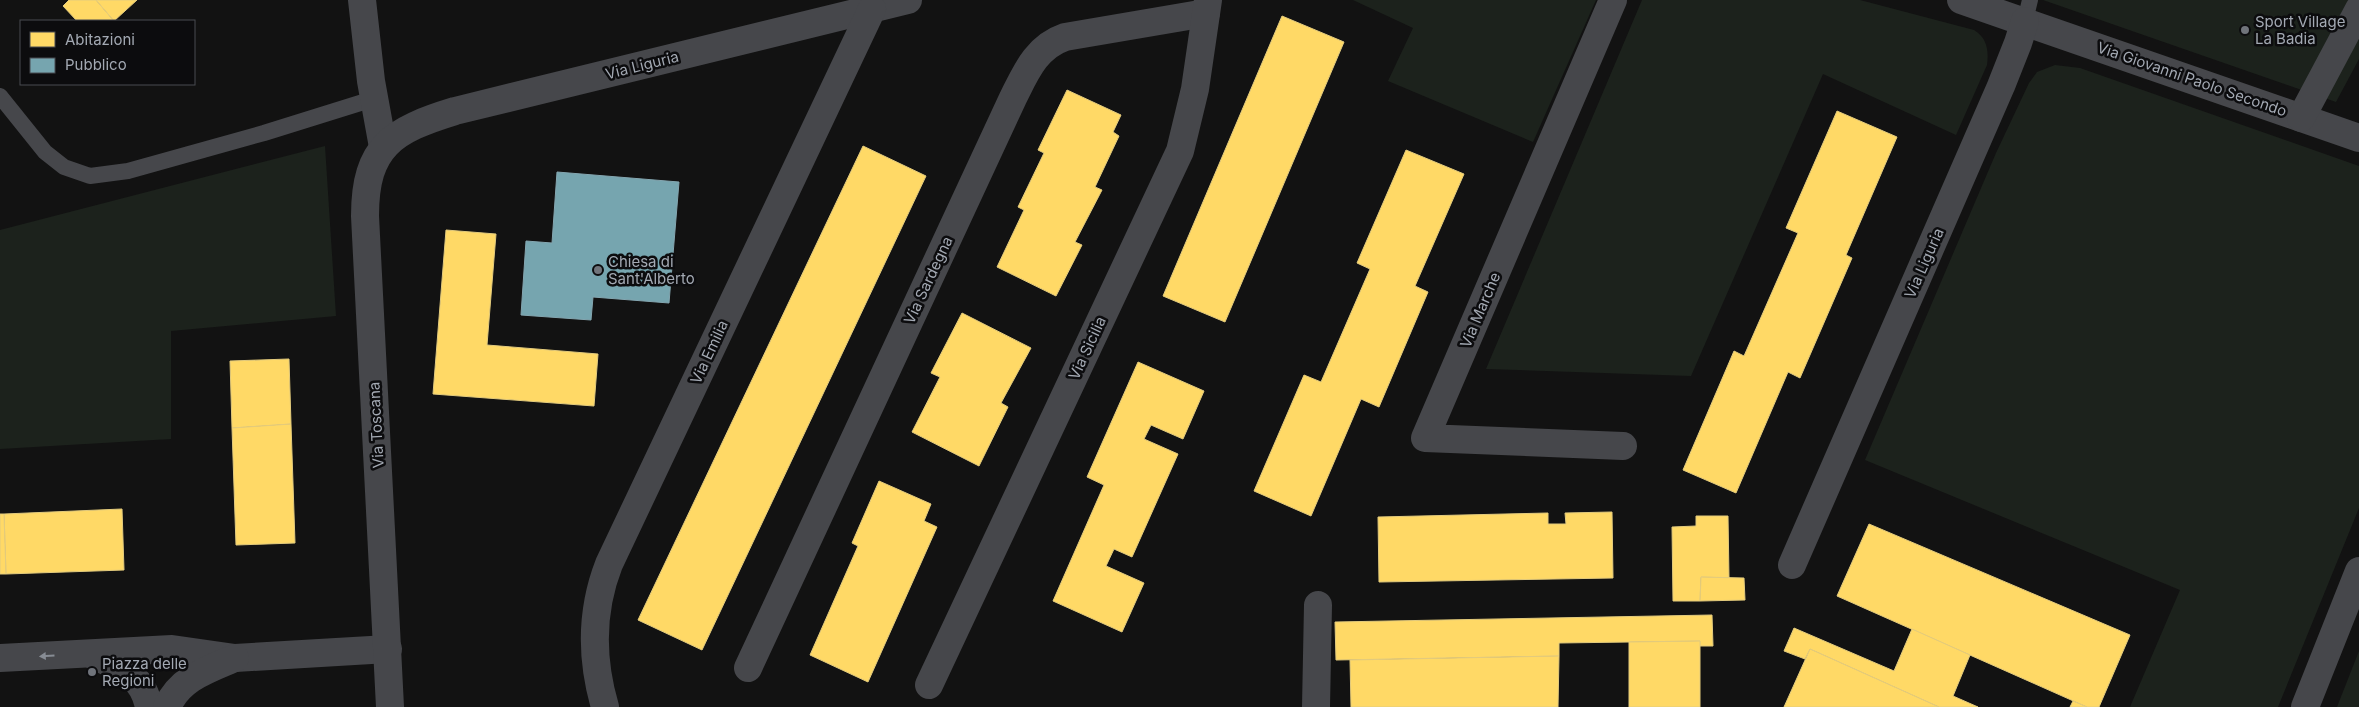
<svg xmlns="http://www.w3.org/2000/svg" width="2359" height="707" viewBox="0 0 2359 707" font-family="Inter,sans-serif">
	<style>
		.green { fill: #1c221c }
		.homes { fill: #ffd966; stroke: #e3cb7d }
		.public { fill: #76a5af; stroke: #84a6b0 }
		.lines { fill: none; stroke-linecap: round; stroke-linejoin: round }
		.service { stroke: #46474b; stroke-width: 16 }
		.minor { stroke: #46474b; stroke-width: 28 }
		.tertiary { stroke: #46474b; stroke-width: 28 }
		.oneway { fill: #878c94 }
		.poi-dot { fill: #70747b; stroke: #0c0c0e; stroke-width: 2 }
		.labels { text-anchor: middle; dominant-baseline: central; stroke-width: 5; stroke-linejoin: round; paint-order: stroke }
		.poi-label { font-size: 15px; fill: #a3a9b3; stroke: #0c0c0e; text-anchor: start }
		.street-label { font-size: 15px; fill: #a3a9b3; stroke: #0c0c0e }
	</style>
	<rect width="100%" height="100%" fill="#121212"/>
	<g class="green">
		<polygon points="1353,0 1596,0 1533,142 1388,81 1413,28"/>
		<path d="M 1642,0 L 1860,0 L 1974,30 C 1987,38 1989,50 1987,65 L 1956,135 L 1823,74 L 1691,376 L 1486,369 Z"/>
		<polygon points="2043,0 2359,0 2359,59 2336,102"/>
		<polygon points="2055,65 2080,68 2359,166 2359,508 2278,707 2130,707 2180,590 1865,460 1996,153 2029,83 2037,72"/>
		<polygon points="325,146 336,316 171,331 171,439 0,449 0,230"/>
		<polygon points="2359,651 2359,707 2337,707"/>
	</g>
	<g class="homes">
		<polygon points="69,0 96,0 114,21 77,21 63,6"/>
		<polygon points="96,0 137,0 114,21"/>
		<polygon points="1282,16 1344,42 1225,322 1163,296"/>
		<polygon points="1067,90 1121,115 1113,132 1119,136 1095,187 1102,190 1075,242 1082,245 1056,296 997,267 1024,210 1018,207 1044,153 1038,150"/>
		<polygon points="1837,111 1897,137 1846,255 1852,258 1800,378 1788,372 1736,493 1683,470 1734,351 1744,356 1798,233 1786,228"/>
		<polygon points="863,146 926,176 702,650 638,620"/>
		<polygon points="1406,150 1464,174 1415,286 1428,292 1379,407 1361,399 1311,516 1254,491 1304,375 1321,382 1370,269 1357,263"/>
		<polygon points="446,230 496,234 487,345 598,354 594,406 433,394"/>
		<polygon points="962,313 1031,348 1001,403 1008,407 979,466 912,432 940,377 931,373"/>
		<polygon points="289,359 291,424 232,428 230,361"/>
		<polygon points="1138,362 1204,391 1183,439 1151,425 1144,439 1178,454 1132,557 1114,549 1106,566 1144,583 1122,632 1053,601 1104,485 1087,477"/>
		<polygon points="291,424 295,543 236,545 232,428"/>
		<polygon points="879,481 931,504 924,521 937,527 868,682 810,655 858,546 852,543"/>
		<polygon points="122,509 124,570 6,574 4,514"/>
		<polygon points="1612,512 1613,578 1379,582 1378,517 1548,513 1548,524 1566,524 1565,513"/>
		<polygon points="0,514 4,514 6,574 0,574"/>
		<polygon points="1696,516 1728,516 1729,578 1701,577 1700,601 1673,601 1672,527 1696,526"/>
		<polygon points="1869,524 2130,635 2099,707 2087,707 1837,596"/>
		<polygon points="1701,577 1744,578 1745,600 1700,601"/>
		<polygon points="1712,615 1713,646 1700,646 1700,641 1559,643 1559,656 1336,660 1335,622"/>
		<polygon points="1794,628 1894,671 1912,629 1970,655 1953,696 1978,707 1939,707 1810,649 1805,659 1784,651"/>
		<polygon points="1700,641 1700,707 1629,707 1629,642"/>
		<polygon points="1810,649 1939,707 1784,707"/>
		<polygon points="1559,656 1558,707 1351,707 1350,660"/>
		<polygon points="2073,701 2087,707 2070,707"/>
	</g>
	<polygon class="public" points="557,172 679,182 669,303 593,297 591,320 521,315 526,241 552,243"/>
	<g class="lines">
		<g class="service">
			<polyline points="2025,21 2030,0"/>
			<polyline points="0,96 45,152 64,167 90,176 128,171 264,133 373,99"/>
		</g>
		<g class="minor">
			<polyline points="362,0 371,81 383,147"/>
			<polyline points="1613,0 1425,438 1623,446"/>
			<polyline points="1961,0 2359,138"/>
			<polyline points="2301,118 2359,9"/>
			<polyline points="1792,565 2001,86 2018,43 2025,21"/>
			<path d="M 91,654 C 119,668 142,673 149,707"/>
			<polyline points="0,658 172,649 235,658 388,649"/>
			<path d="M 748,668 L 1013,98 C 1026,72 1036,47 1065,37 L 1206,13"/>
			<polyline points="929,685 1180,151 1195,89 1208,0"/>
			<path d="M 167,707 C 180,678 207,670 235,658"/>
			<path d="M 390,707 L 365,216 C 365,146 393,130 455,111 L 908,0"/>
			<path d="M 605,707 C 591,659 591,610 609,564 L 872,9"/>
			<polyline points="1316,707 1318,605"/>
		</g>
		<polyline class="tertiary" points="2305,707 2359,571"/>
	</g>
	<defs><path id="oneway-solid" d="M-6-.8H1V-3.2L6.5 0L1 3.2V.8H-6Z" transform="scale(1.25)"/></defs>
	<use class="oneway" href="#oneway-solid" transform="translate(47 656) rotate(177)"/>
	<g class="poi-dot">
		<circle cx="2245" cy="30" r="5"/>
		<circle cx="598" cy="270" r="5"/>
		<circle cx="92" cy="672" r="5"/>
	</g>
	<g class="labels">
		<g class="poi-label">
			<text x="2255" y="21">Sport Village<tspan x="2255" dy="17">La Badia</tspan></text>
			<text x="608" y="261">Chiesa di<tspan x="608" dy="17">Sant'Alberto</tspan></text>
			<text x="102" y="663">Piazza delle<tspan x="102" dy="17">Regioni</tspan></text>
		</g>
		<g class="street-label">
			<text transform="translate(642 65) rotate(-14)">Via Liguria</text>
			<text transform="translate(2192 79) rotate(19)">Via Giovanni Paolo Secondo</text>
			<text transform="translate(1924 263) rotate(-66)">Via Liguria</text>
			<text transform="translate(928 280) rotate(-65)">Via Sardegna</text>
			<text transform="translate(1480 310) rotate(-67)">Via Marche</text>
			<text transform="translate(1087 348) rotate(-65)">Via Sicilia</text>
			<text transform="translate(709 352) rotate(-65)">Via Emilia</text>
			<text transform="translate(376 425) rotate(-93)">Via Toscana</text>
		</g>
	</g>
	<rect x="20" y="20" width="175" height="65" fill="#0c0c0e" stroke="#484b50"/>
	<rect x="30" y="32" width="25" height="15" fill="#ffd966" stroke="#484b50"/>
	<text x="65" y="45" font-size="15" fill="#a3a9b3">Abitazioni</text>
	<rect x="30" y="58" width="25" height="15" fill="#76a5af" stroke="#484b50"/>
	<text x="65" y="70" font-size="15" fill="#a3a9b3">Pubblico</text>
</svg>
